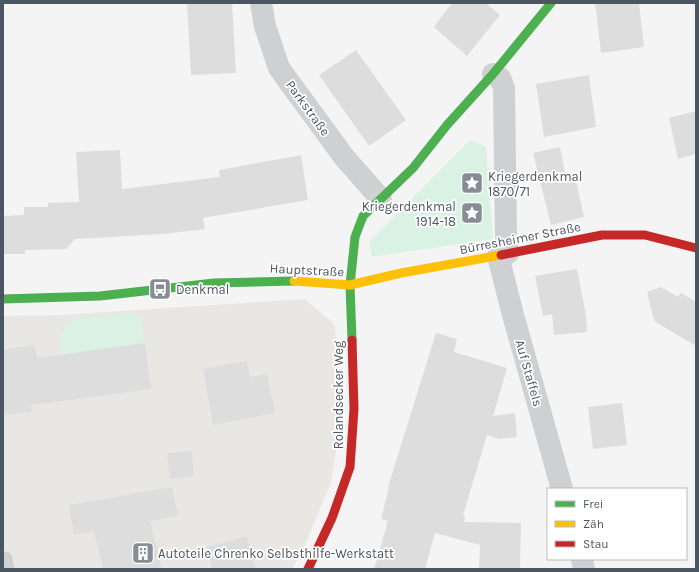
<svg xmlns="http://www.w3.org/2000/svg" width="699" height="572" viewBox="0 0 699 572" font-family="Karla,sans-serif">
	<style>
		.commercial { fill: #e8e7e3 }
		.green { fill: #d9f2e3 }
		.building { fill: #ddddde }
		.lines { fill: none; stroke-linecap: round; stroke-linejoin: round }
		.lane { stroke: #ced0d2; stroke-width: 15 }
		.street { stroke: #ced0d2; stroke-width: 22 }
		.fast { stroke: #4caf50; stroke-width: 9 }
		.slow { stroke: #ffc107; stroke-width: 9 }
		.jam { stroke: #c62828; stroke-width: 9 }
		.labels { text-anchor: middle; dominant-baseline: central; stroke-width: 3.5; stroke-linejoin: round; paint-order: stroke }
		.street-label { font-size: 13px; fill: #4a5661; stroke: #fff }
		.poi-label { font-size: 13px; fill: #4a5661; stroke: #fff; text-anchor: start }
	</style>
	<rect width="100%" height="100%" fill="#f4f4f4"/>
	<polygon class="commercial" points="305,299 334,324 339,359 342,421 330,485 302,552 292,569 3,569 3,316 60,315"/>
	<g class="green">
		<polygon points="470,140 486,147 493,239 372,257 369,242"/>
		<polygon points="139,314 145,343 61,355 60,335 70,319"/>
	</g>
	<g class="building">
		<polygon points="187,3 232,3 236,73 191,75"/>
		<polygon points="452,3 486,3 500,15 467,56 434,27"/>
		<polygon points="595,3 639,3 644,47 601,53"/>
		<polygon points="356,50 406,120 369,146 319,75"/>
		<polygon points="589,75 596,127 544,137 536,84"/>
		<polygon points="696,111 696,154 678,159 669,118"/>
		<polygon points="560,147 566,178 575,176 584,217 551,225 533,153"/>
		<polygon points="120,150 122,189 220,177 219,170 301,155 308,200 203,218 205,229 163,234 75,239 66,249 25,250 25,254 3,254 3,216 24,215 24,207 48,207 48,203 79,202 76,152"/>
		<polygon points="577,269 586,315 587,332 554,335 552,314 543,316 535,276"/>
		<polygon points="661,287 678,297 681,293 696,302 696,346 654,321 647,292"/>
		<polygon points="436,333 457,339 454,352 507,368 493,416 515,413 517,437 499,439 487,435 463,515 465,516 464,522 521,523 520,569 479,569 480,545 435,533 425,569 374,569 388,521 381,519 389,487 388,487"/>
		<polygon points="145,343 151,389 31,405 32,412 3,415 3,350 35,345 37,358"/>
		<polygon points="247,361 250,377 267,374 275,413 213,425 203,369"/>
		<polygon points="622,403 627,445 593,449 588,407"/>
		<polygon points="192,451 194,476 170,479 167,453"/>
		<polygon points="172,487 178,516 150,521 162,569 103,569 94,531 74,535 69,505"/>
		<polygon points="247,536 256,569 212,569 207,547"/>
	</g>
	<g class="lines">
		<polyline class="lane" points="5,559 7,569"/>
		<g class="street">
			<polyline points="261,3 265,26 279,68 344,157 381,199"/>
			<polyline points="493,74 500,78 504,88 506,237 508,253"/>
			<polyline points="498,256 513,315 562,489"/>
			<polyline points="582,559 584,569"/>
		</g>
		<g class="fast">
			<polyline points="3,299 100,296 214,283 294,281"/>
			<polyline points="352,340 350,285 355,237 363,216 413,168 447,125 493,74 551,3"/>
		</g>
		<polyline class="slow" points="294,281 350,285 401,273 501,255"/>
		<g class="jam">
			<polyline points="501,255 602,235 645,235 696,248"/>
			<polyline points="308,569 332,518 350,467 354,409 352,340"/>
		</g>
	</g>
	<defs>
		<g id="sight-square" transform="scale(1.15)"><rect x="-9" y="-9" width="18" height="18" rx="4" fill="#868d94" stroke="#fff"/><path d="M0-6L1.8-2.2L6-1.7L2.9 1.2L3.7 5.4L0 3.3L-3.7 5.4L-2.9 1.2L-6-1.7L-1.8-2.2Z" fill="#fff"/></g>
		<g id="bus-square" transform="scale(1.15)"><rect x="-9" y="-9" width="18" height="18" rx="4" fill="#868d94" stroke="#fff"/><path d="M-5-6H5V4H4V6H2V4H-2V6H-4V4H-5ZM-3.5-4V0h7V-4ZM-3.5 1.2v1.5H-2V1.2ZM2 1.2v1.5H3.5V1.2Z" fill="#fff"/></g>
		<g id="building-square" transform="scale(1.15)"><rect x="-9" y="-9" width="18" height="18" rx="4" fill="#868d94" stroke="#fff"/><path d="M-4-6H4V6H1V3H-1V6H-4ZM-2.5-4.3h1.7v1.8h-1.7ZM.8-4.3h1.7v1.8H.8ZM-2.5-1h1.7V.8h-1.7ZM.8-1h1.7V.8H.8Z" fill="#fff"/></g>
	</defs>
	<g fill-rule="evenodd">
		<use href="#sight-square" x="472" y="183"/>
		<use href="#sight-square" x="472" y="213"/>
		<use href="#bus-square" x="160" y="289"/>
		<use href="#building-square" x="143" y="553"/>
	</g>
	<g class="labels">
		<g class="street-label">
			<text transform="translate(308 108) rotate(54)">Parkstraße</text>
			<text transform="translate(520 238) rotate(-11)">Bürresheimer Straße</text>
			<text transform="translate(307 270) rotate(3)">Hauptstraße</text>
			<text transform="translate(529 373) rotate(74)">Auf Staffels</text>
			<text transform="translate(338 395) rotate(-90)">Rolandsecker Weg</text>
		</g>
		<g class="poi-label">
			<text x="488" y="176">Kriegerdenkmal<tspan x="488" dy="15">1870/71</tspan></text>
			<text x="456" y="206" text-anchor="end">Kriegerdenkmal<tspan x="456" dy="15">1914-18</tspan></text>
			<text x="176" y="289">Denkmal</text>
			<text x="158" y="553">Autoteile Chrenko Selbsthilfe-Werkstatt</text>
		</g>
	</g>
	<rect width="699" height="572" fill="none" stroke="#4a5661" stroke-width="8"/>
	<rect x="547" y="488" width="140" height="72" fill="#ffffff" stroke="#b7bbc0"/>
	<rect x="555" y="501" width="20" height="6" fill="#4caf50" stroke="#b7bbc0"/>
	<text x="583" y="508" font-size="12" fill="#4a5661">Frei</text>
	<rect x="555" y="521" width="20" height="6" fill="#ffc107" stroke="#b7bbc0"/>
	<text x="583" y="528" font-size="12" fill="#4a5661">Zäh</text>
	<rect x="555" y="541" width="20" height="6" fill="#c62828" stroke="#b7bbc0"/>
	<text x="583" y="548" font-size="12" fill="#4a5661">Stau</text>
</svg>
